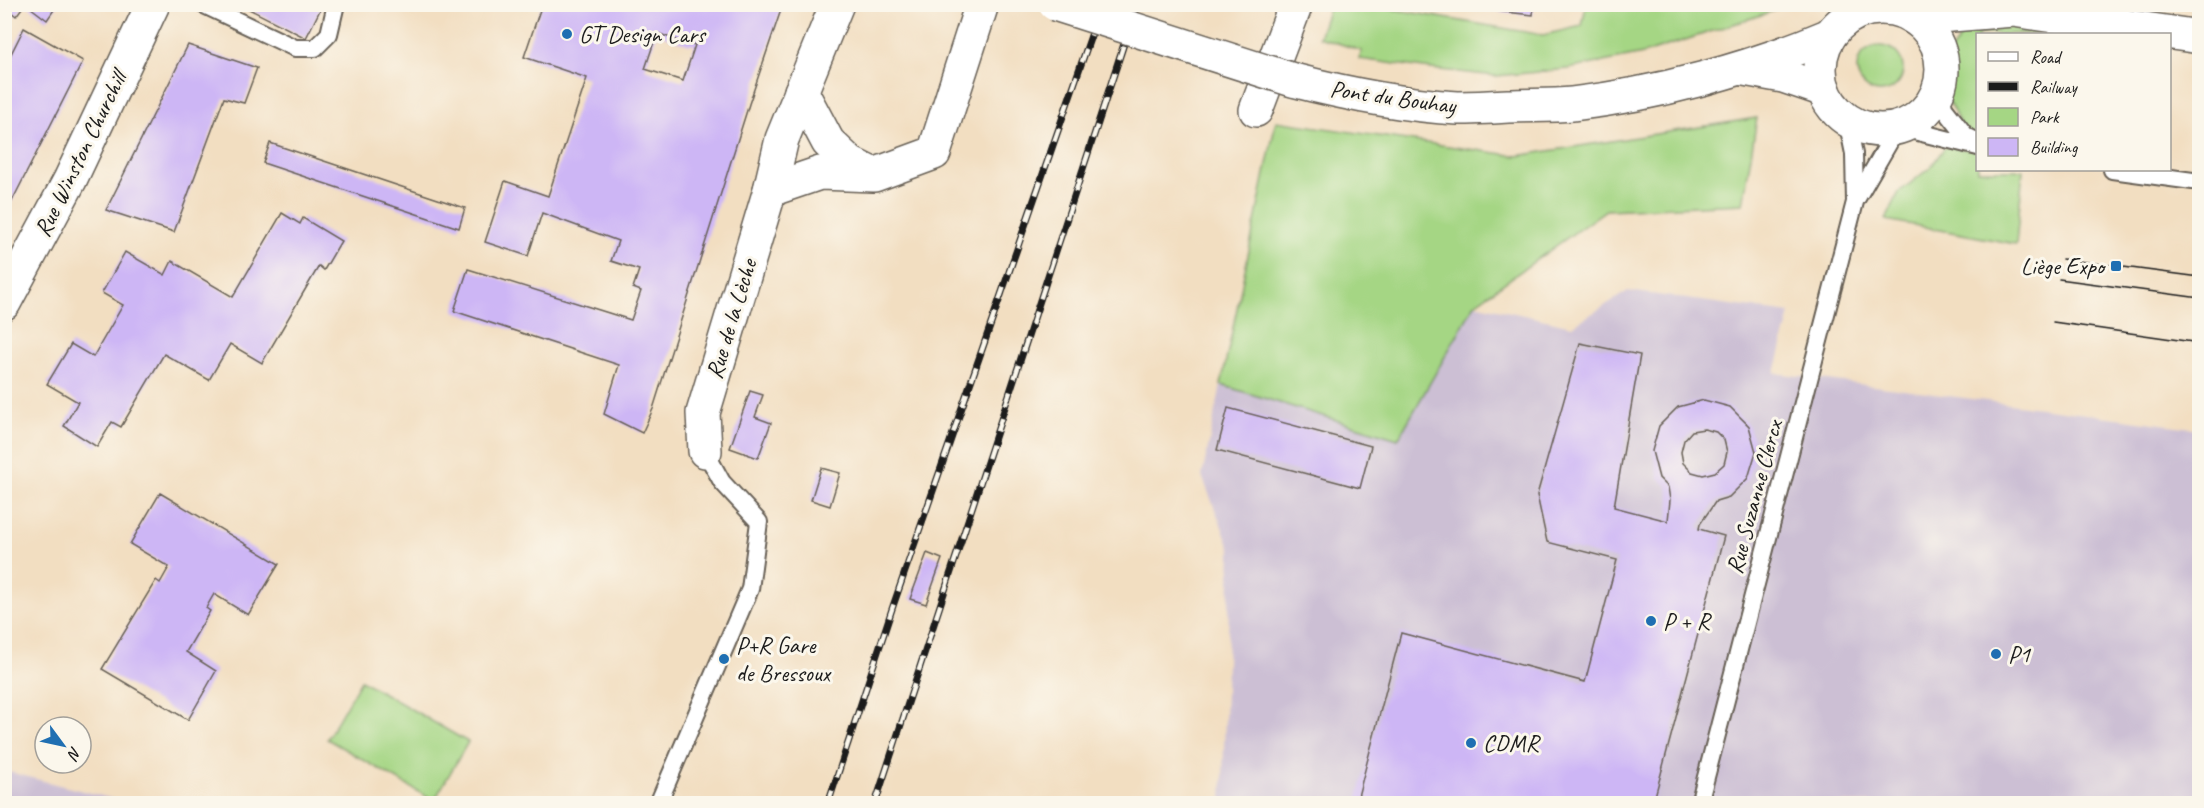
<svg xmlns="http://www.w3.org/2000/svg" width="2204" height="808" viewBox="0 0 2204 808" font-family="Caveat,sans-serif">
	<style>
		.industrial { fill: #ccbfd4 }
		.green { fill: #a5d684; stroke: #607950; stroke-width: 1.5 }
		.building { fill: #cdb6f5; fill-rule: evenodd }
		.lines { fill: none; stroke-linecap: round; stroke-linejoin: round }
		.service-casing { stroke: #676056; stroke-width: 20 }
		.minor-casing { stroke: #676056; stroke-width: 36 }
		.secondary-casing { stroke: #676056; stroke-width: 36 }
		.service { stroke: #fff; stroke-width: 16 }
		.minor { stroke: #fff; stroke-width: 33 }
		.secondary { stroke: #fff; stroke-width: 33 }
		.tram { stroke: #1c1c1c; stroke-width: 1.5 }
		.rail-casing { stroke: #1c1c1c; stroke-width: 7 }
		.rail { stroke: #fbf7ec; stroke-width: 4.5; stroke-dasharray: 14; stroke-linecap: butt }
		.minor-bridge-casing { stroke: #676056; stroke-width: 36; stroke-linecap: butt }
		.minor-bridge { stroke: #fff; stroke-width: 33 }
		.poi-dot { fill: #1f6fb2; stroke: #fbf7ec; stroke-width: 2 }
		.labels { text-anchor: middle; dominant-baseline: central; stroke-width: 6; stroke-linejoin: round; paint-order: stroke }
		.poi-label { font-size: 24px; fill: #1c1c1c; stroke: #fbf7ec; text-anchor: start }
		.street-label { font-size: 24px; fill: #1c1c1c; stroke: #fbf7ec }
	</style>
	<rect width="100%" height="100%" fill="#fbf7ec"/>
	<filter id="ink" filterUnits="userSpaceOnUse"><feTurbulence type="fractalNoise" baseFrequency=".0167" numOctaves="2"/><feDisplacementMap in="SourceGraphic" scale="12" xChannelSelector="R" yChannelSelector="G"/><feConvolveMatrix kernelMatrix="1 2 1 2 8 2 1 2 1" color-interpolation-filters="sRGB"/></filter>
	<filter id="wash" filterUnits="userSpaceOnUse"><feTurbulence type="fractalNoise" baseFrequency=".008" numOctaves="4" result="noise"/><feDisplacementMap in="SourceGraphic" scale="24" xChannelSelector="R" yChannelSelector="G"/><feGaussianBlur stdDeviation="1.35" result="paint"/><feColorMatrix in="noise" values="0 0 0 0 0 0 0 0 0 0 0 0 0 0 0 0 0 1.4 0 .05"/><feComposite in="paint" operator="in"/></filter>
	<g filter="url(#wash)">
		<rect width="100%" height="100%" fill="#f2dec1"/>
		<g class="industrial">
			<polygon points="1628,291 1790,313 1775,373 2199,429 2199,803 1222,803 1231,550 1202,476 1221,385 1397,438 1475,304 1572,326"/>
			<polygon points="4,771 5,771 129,803 5,803"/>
		</g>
		<g class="green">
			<polygon points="1330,5 1368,5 1543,35 1582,26 1586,5 1782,5 1773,11 1643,54 1568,69 1496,76 1431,69 1359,59 1362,51 1319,37"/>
			<polygon points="1876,5 2041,5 2038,34 1978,34 1977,142 1966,136 1940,84 1942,65 1962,34 1988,17 1914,18 1896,10 1878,8"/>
			<circle cx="1880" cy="69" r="23"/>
			<polygon points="1757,118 1743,204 1606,210 1475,304 1398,439 1221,385 1276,121 1517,156"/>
			<polygon points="1945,147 1977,150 1978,170 2023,170 2016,244 1886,220 1899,192 1930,168"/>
			<polygon points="361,680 468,742 434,801 327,739"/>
		</g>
		<g id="blocks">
			<g class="building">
				<polygon points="5,4 25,4 16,16 5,7"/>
				<polygon points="26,4 58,4 47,20"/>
				<polygon points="244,4 323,4 306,38 243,6"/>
				<path d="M 542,4 L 783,4 L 749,104 L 653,409 L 642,433 L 604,414 L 619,365 L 454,311 L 468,269 L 631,320 L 641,291 L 633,288 L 639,270 L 611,261 L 618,241 L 542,213 L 528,256 L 485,242 L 505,181 L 548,196 L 587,78 L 524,57 ZM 657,33 L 690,45 L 690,43 L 695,45 L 683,81 L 645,69 Z"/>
				<polygon points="1451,4 1534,4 1533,15 1450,6"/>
				<polygon points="24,28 83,61 4,217 4,68"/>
				<polygon points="188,45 257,68 244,103 224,98 174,232 106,210"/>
				<polygon points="270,143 465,208 459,228 263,163"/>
				<polygon points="282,213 300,224 303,218 341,241 324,270 319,266 262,363 230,344 209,380 164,354 121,427 112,422 97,447 64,426 78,402 47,384 71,344 93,357 123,305 102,293 125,252 165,275 172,261 233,297"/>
				<path d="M 1580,343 L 1640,355 L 1614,507 L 1668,521 L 1670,500 L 1668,487 L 1659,478 L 1652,451 L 1659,426 L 1678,407 L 1704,400 L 1730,407 L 1749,426 L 1756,452 L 1748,478 L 1729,497 L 1716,501 L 1700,524 L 1699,529 L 1724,536 L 1653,804 L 1356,804 L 1401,633 L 1585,682 L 1617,560 L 1547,542 L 1537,495 ZM 1704,429 L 1716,432 L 1724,440 L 1727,452 L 1724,464 L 1715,472 L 1703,475 L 1692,472 L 1683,463 L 1681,452 L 1684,440 L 1692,431 Z"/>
				<polygon points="750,391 763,395 755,417 771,423 758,458 730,448"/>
				<polygon points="1228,408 1371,446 1360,488 1217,450"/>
				<polygon points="821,468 840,473 830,506 811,500"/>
				<polygon points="160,493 279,564 248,615 214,594 206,608 210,611 186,652 216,671 188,720 102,669 156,580 160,583 169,567 130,544"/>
				<polygon points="927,553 942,559 926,604 910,599"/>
			</g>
		</g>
	</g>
	<g filter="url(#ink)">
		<use href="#blocks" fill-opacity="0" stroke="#676056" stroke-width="1.5"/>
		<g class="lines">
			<g class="service-casing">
				<g id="service">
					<polyline points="202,4 295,48 315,48 329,34 336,4"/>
					<polyline points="1940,84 1944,108 1966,136 1978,142"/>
					<polyline points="2112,170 2200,182"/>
					<polyline points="1857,198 1898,127 1978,147"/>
					<polyline points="658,804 750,589 759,522 722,482 705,451"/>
					<polyline points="1699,804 1855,202 1854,154 1847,120"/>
				</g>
			</g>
			<g class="minor-casing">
				<g id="minor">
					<circle cx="1881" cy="69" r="61"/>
					<polyline points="1914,18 2013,10 2200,37"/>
					<polyline points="1744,69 1783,76 1824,90"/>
					<path d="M 1293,80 C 1347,94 1402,105 1458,108 C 1475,108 1492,107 1508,106 C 1529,105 1551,106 1572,104 C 1658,94 1750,69 1830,35"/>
					<polyline points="801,91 828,142 850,163 872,174"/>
					<polyline points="1256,110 1296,4"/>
					<polyline points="770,190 820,173 874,175 934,153 982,4"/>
					<polyline points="705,451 703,413 770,190 782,139 837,4"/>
				</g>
			</g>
			<g class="secondary-casing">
				<polyline id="secondary" points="4,303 70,180 153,4"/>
			</g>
			<use href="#service" class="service"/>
			<use href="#minor" class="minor"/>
			<use href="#secondary" class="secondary"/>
			<g class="tram">
				<polyline points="2062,259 2200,277"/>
				<polyline points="2059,279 2200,298"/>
				<polyline points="2053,322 2200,343"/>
			</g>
			<g class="rail-casing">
				<g id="rail">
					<polyline points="828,804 892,609 1102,4"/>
					<polyline points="875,804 1137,4"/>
				</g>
			</g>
			<use href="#rail" class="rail"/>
			<g class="minor-bridge-casing">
				<polyline id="minor-bridge" points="1055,4 1293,80"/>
			</g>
			<use href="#minor-bridge" class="minor-bridge"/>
		</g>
	</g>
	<g class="poi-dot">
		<circle cx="567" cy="34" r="6"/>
		<rect x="2110" y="260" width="12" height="12" rx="3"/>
		<circle cx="1651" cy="621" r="6"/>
		<circle cx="1996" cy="654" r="6"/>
		<circle cx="724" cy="659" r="6"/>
		<circle cx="1471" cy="743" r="6"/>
	</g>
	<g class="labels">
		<g class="poi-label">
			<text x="579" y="34">GT Design Cars</text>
			<text x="2104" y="266" text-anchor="end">Liège Expo</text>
			<text x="1663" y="621">P + R</text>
			<text x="736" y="645">P+R Gare<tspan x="736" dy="28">de Bressoux</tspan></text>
			<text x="2008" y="654">P1</text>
			<text x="1483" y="743">CDMR</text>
		</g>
		<g class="street-label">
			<text transform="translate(1393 97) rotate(8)">Pont du Bouhay</text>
			<text transform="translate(80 154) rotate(-64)">Rue Winston Churchill</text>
			<text transform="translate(731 319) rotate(-73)">Rue de la Lèche</text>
			<text transform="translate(1754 497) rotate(-75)">Rue Suzanne Clercx</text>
		</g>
	</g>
	<rect width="2204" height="808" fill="none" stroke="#fbf7ec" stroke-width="24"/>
	<rect x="1976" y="33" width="195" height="138" fill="#fbf7ec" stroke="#a29f99" stroke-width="1.5"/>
	<rect x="1988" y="52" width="30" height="9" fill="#ffffff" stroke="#a29f99" stroke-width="1.5"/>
	<text x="2030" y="63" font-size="18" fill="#1c1c1c">Road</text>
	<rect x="1988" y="82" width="30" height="9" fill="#1c1c1c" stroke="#a29f99" stroke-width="1.5"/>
	<text x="2030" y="93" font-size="18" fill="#1c1c1c">Railway</text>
	<rect x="1988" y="108" width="30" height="18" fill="#a5d684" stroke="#a29f99" stroke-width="1.5"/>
	<text x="2030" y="123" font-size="18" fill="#1c1c1c">Park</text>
	<rect x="1988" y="138" width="30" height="18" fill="#cdb6f5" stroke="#a29f99" stroke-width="1.5"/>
	<text x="2030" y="153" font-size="18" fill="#1c1c1c">Building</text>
	<g transform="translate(63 745) rotate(123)"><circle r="28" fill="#fbf7ec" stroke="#a29f99" stroke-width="1.5"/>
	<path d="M0-4.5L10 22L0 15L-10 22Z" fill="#1f6fb2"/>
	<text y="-9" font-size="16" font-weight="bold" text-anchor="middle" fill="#1c1c1c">N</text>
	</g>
</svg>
